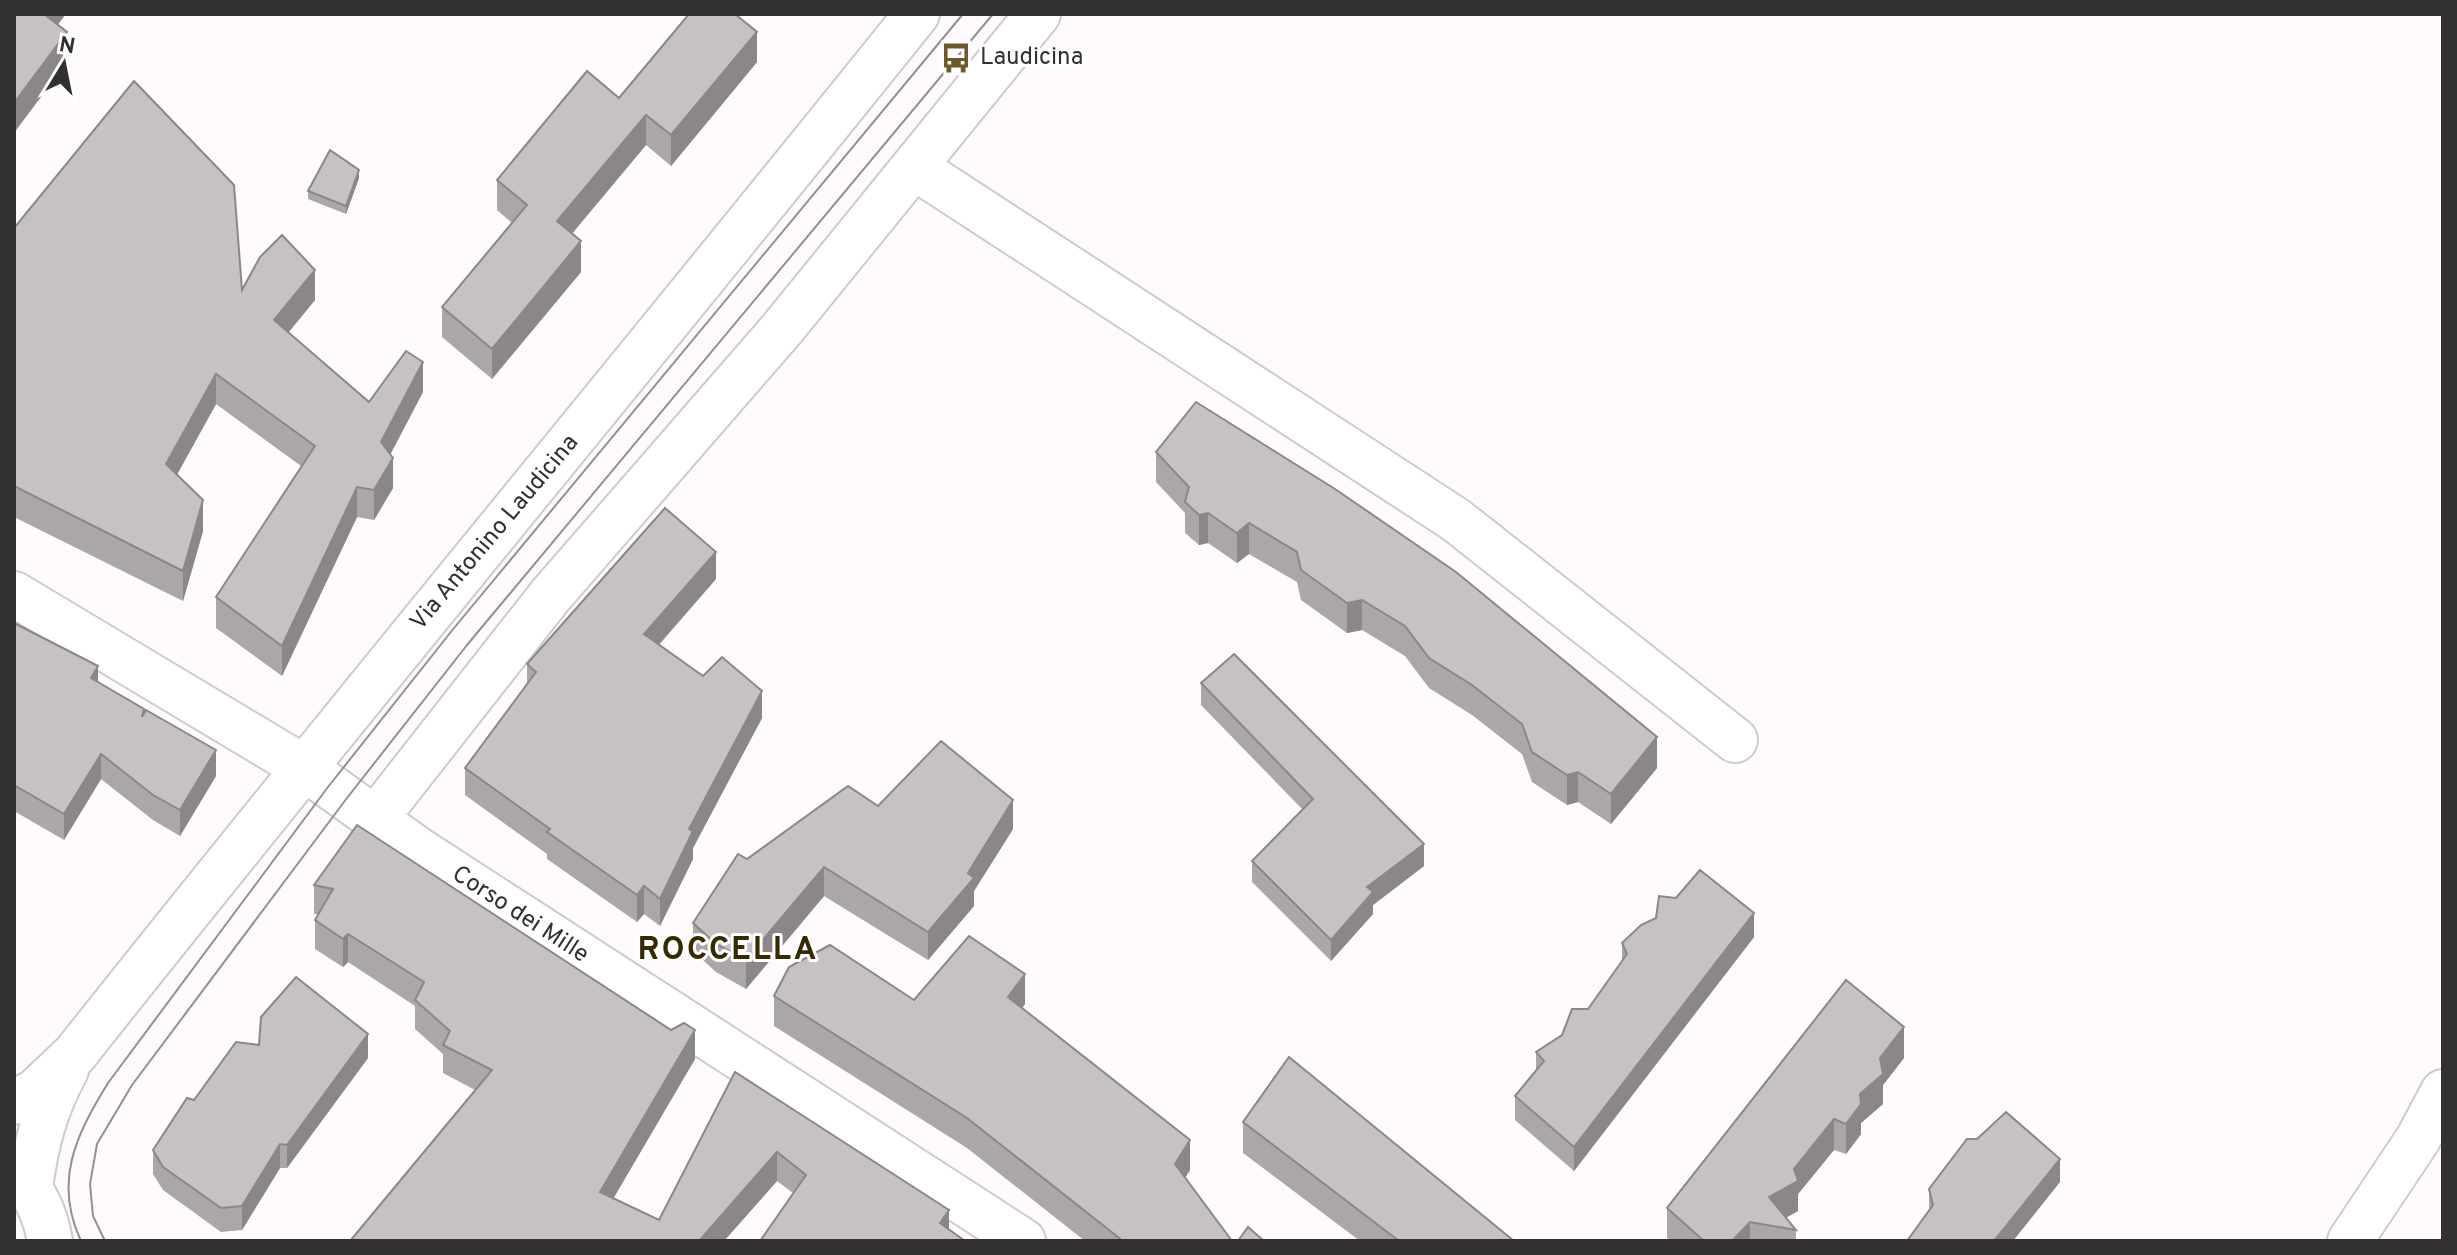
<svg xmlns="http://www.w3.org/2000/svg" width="2457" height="1255" viewBox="0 0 2457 1255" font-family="Overpass,sans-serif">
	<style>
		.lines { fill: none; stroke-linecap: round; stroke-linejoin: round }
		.minor-casing { stroke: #cfcacd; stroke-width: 48 }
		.minor { stroke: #fff; stroke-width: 44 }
		.tram { stroke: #939092; stroke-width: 2 }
		.wall { fill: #aba6a8 }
		.shaded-wall { fill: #8b8788 }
		.building { fill: #c7c1c3; stroke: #8b8788; stroke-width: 2 }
		.labels { text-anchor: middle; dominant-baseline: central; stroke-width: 6; stroke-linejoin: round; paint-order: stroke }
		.poi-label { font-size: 24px; fill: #323032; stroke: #fff; text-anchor: start }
		.street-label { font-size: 24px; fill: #323032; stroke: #fff }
		.district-label { font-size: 32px; font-weight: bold; letter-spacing: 2px; fill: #372a00; stroke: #fff }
	</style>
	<rect width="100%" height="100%" fill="#fffafd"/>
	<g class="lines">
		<g class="minor-casing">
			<g id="minor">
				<polyline points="914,167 1456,520 1735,740"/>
				<polyline points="14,594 303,767 420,851 1023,1241"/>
				<polyline points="375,819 550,596 782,329 1038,14"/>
				<path d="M 14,1102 L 35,1092 L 75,1054 C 352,704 638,362 917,14"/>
				<path d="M 14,1169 C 34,1191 45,1212 50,1241"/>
				<path d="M 30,1187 C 36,1144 45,1108 66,1070"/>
				<polyline points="2350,1241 2418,1139 2443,1092"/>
			</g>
		</g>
		<use href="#minor" class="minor"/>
		<g class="tram">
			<path d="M 81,1241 C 53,1181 76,1135 108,1083 L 328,787 L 454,628 L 963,14"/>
			<polyline points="105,1241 93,1216 90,1184 97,1144 132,1085 347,798 467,645 993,14"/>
		</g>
	</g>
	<g class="wall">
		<polygon points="757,62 671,166 646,145 572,234 581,272 492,379 442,337 442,307 512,223 497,210 497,180 619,98"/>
		<polygon points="359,178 346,214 308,199 308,191"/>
		<polygon points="14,228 242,290 315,300 288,333 369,402 423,392 390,455 393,488 374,520 357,517 282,676 216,628 216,597 301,466 216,404 177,475 203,531 183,601 14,517"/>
		<polygon points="1156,452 1657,768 1611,824 1578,802 1567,805 1532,782 1522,754 1472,715 1429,688 1405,656 1362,630 1347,633 1301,600 1297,582 1249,554 1237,563 1208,543 1199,545 1185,533 1185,513 1156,482"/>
		<polygon points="716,579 659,645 762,718 693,848 693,859 660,926 644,914 637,922 547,859 547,854 465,795 465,768 527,684 527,664"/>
		<polygon points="14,623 144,713 216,776 180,836 153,820 101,779 64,840 14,811"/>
		<polygon points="1201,683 1424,866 1373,905 1373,914 1331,961 1252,882 1252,861 1303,810 1201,705"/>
		<polygon points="878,806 1013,829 974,891 974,906 928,960 824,896 746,989 716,972 693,951 693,923"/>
		<polygon points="357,825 695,1059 613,1199 659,1220 735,1072 949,1210 793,1193 777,1181 724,1241 350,1241 475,1090 443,1073 443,1054 415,1029 415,1006 348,962 343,967 315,949 315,920 318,914 314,914 314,885"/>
		<polygon points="1754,937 1574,1171 1515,1120 1515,1096 1536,1070 1536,1052 1562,1035 1588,1009 1622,962 1622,943"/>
		<polygon points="774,996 1025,1004 1022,1008 1190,1170 1185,1178 1232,1241 1085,1241 967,1148 774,1026"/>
		<polygon points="368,1058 287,1168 280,1168 242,1230 221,1232 163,1190 153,1174 153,1150 194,1100"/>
		<polygon points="1904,1058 1883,1085 1883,1104 1861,1123 1861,1134 1846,1154 1834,1150 1798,1194 1798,1211 1786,1218 1796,1230 1796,1241 1671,1241 1667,1238 1667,1208"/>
		<polygon points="1243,1122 1514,1241 1360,1241 1243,1153"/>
		<polygon points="2060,1182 1929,1210 1929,1189"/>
	</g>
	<g class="shaded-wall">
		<polygon points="43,14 66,14 43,44"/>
		<polygon points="67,32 67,62 14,133 14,103"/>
		<polygon points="757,32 757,62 671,166 671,135"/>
		<polygon points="646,115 646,145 557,251 557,221"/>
		<polygon points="359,170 359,178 346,214 346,206"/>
		<polygon points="581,241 581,272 492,379 492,349"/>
		<polygon points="315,270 315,300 274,350 274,320"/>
		<polygon points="423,362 423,392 381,472 381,442"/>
		<polygon points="216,374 216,404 166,494 166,464"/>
		<polygon points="393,458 393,488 374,520 374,490"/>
		<polygon points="357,487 357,517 282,676 282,646"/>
		<polygon points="203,500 203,531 183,601 183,571"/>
		<polygon points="1208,513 1208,543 1199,545 1199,515"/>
		<polygon points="1249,523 1249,554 1237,563 1237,533"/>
		<polygon points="716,552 716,579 644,661 644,634"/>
		<polygon points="1362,600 1362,630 1347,633 1347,603"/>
		<polygon points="98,666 98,691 91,678"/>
		<polygon points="762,691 762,718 693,848 693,859 660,926 660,899 689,829"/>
		<polygon points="1657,737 1657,768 1611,824 1611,794"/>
		<polygon points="216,750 216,776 180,836 180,810"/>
		<polygon points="101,754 101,779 64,840 64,814"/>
		<polygon points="1578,772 1578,802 1567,805 1567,775"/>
		<polygon points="1013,800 1013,829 974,891 974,906 928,960 928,932 968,873"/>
		<polygon points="1424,844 1424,866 1373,905 1373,914 1331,961 1331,940 1367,887"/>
		<polygon points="824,867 824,896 746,989 746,960"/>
		<polygon points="644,886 644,914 637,922 637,895"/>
		<polygon points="1754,913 1754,937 1574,1171 1574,1147"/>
		<polygon points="348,934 348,962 343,967 343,939"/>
		<polygon points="1025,974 1025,1004 1008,1027 1008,997"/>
		<polygon points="1904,1027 1904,1058 1883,1085 1883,1104 1861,1123 1861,1134 1846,1154 1846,1124 1860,1094 1880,1058"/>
		<polygon points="695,1030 695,1059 600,1221 600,1192"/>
		<polygon points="368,1034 368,1058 287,1168 287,1145"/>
		<polygon points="1834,1119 1834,1150 1798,1194 1798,1211 1772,1225 1769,1197 1794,1169"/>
		<polygon points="1190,1140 1190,1170 1175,1194 1175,1164"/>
		<polygon points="280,1144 280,1168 242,1230 242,1206"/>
		<polygon points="777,1152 777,1181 724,1241 699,1241"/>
		<polygon points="2060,1159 2060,1182 2013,1241 1994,1241"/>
		<polygon points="949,1210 949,1239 940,1223"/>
		<polygon points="1750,1222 1750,1241 1732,1241"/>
	</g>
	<g class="building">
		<polygon points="14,14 44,14 67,32 14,103"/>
		<polygon points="689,14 735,14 757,32 671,135 646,115 557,221 581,241 492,349 442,307 527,205 497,180 587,71 619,98"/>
		<polygon points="134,81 234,185 242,290 260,257 282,235 315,270 274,320 369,402 406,351 423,362 381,442 393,458 374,490 357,487 282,646 216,597 315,446 216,374 166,464 203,500 183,571 14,486 14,228"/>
		<polygon points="330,150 359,170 346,206 308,191"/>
		<polygon points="1196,402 1335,489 1456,572 1657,737 1611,794 1578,772 1567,775 1532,752 1522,724 1472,685 1429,658 1405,626 1362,600 1347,603 1301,570 1297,552 1249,523 1237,533 1208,513 1199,515 1185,502 1189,487 1156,452"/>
		<polygon points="665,508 716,552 644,634 703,676 722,657 762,691 689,829 693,831 660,899 644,886 637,895 547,832 550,829 465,768 536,672 527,664"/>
		<polygon points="14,623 98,666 91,678 144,709 142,717 146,710 216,750 180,810 153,795 101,754 64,814 14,785"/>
		<polygon points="1234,654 1424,844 1367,887 1373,892 1331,940 1252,861 1313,799 1201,683"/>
		<polygon points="941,741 1013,800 968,873 974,878 928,932 824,867 746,960 716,944 693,923 738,854 747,859 848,786 878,806"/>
		<polygon points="357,825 671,1030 684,1023 695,1030 600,1192 659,1220 735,1072 949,1210 940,1223 965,1241 760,1241 806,1175 777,1152 699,1241 350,1241 492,1070 443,1045 450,1031 415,1000 424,982 348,934 343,939 315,920 333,889 314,885"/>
		<polygon points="1700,870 1754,913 1574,1147 1515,1096 1544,1061 1536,1052 1562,1035 1572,1009 1588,1009 1627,954 1622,943 1641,925 1656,918 1659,896 1676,898"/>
		<polygon points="969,936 1025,974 1008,997 1190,1140 1175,1164 1232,1241 1123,1241 967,1118 774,996 789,967 830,945 914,1000"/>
		<polygon points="296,977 368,1034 287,1145 280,1144 242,1206 221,1208 163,1167 153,1150 187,1098 194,1100 236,1042 259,1045 261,1017"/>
		<polygon points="1846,980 1904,1027 1880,1058 1883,1074 1860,1094 1861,1104 1846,1124 1834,1119 1794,1169 1798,1181 1769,1197 1796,1230 1750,1222 1732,1241 1704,1241 1667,1208"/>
		<polygon points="1289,1057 1514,1241 1399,1241 1243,1122"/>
		<polygon points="2006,1112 2060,1159 1994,1241 1907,1241 1933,1205 1929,1189 1967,1139 1977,1139"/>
		<polygon points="1248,1227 1264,1241 1238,1241"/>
	</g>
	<defs>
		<g id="bus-bare" transform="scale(2.4)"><path d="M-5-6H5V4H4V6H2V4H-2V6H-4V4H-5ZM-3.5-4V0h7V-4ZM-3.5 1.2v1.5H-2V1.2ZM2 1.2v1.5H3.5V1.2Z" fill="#6c5b29" stroke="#fff" stroke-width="2.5" paint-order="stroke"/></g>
	</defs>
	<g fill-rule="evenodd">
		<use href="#bus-bare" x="956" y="58"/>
	</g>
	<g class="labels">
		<g class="poi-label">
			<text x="980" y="58">Laudicina</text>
		</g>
		<g class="street-label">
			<text transform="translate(495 533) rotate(-50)">Via Antonino Laudicina</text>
			<text transform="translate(520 915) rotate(33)">Corso dei Mille</text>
		</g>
		<g class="district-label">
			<text x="728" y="951">ROCCELLA</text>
		</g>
	</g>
	<rect width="2457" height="1255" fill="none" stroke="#323032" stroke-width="32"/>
	<g transform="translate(64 64) rotate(10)" stroke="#ffffff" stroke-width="6" paint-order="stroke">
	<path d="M0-6L14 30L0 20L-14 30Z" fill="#323032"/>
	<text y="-12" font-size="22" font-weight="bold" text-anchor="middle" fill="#323032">N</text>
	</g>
</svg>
